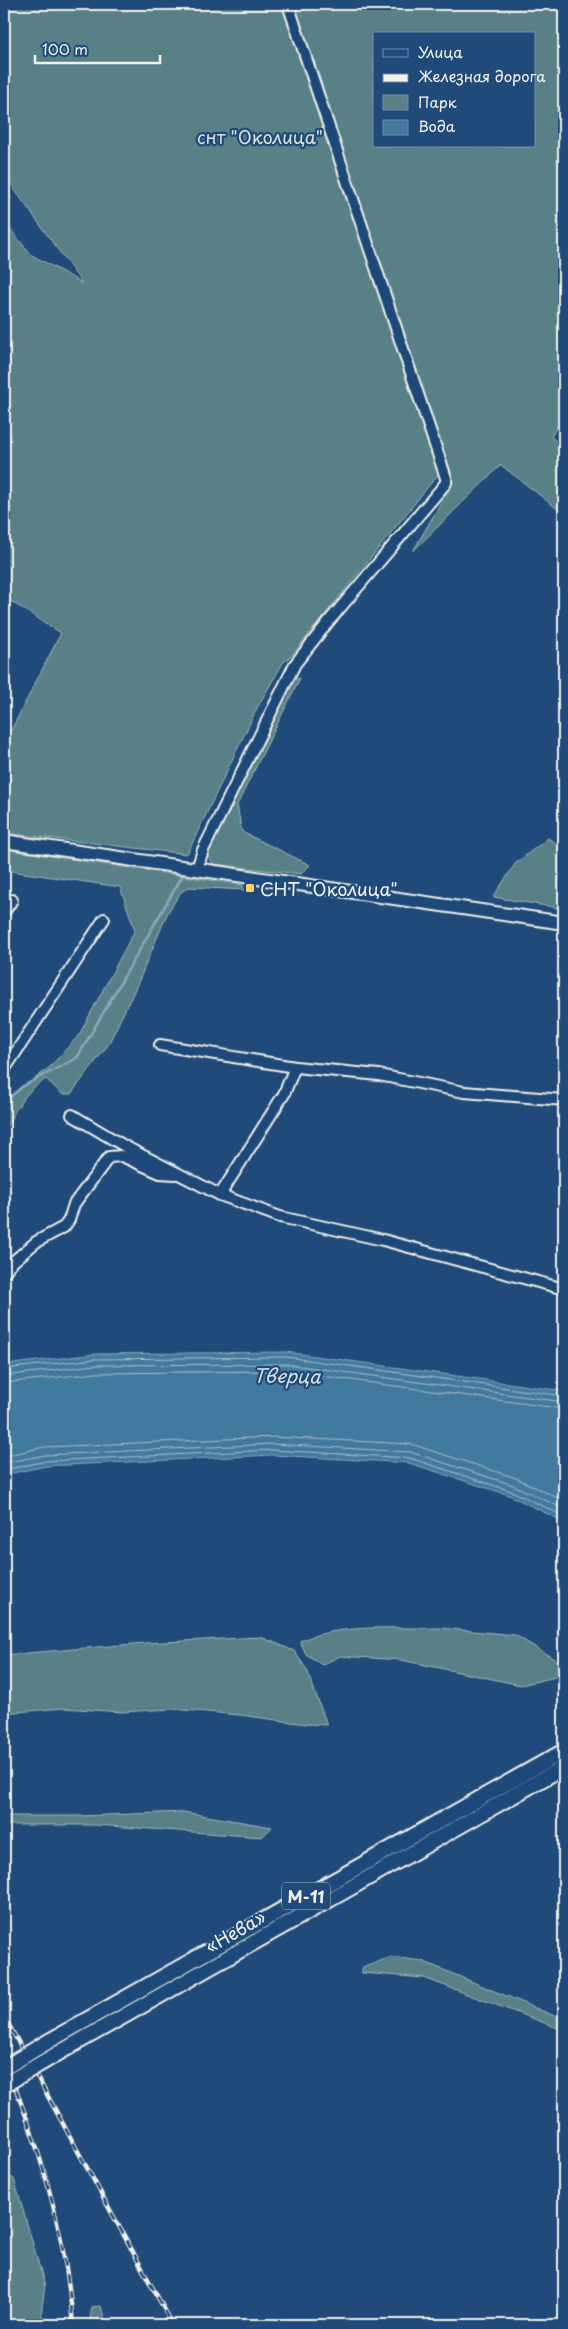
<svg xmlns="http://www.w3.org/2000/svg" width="568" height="2329" viewBox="0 0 568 2329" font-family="'Playpen Sans',sans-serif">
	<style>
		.green { fill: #598086; stroke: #a6b8b7; fill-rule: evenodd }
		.water { fill: #42799e; stroke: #89a9bc }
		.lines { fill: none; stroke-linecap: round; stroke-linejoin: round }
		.shore { stroke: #adc1ca; stroke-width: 1 }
		.stream { stroke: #89a9bc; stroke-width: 2.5 }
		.minor-casing { stroke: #f4f1e8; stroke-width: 14 }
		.major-casing { stroke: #f4f1e8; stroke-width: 16 }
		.highway-casing { stroke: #f4f1e8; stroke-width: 18 }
		.minor { stroke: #1f4a7a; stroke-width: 10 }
		.major { stroke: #1f4a7a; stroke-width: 12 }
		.highway { stroke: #1f4a7a; stroke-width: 14 }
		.rail-casing { stroke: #f4f1e8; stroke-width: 4.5 }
		.rail { stroke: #1f4a7a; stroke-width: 2.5; stroke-dasharray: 8; stroke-linecap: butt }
		.highway-bridge-casing { stroke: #f4f1e8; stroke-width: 18; stroke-linecap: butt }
		.highway-bridge { stroke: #1f4a7a; stroke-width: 14 }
		.poi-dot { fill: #ffd166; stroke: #1f4a7a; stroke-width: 2 }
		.labels { text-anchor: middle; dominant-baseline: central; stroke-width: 4.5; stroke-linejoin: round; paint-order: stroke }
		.shield { fill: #1f4a7a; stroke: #b4bfc7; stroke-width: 1 }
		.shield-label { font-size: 16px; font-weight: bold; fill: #f4f1e8 }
		.park-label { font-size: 18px; fill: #dde0d9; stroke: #1f4a7a }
		.poi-label { font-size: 18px; fill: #f4f1e8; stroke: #1f4a7a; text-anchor: start }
		.street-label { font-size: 18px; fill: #f4f1e8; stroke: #1f4a7a }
		.water-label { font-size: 19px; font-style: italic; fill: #d9dfdd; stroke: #1f4a7a }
	</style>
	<rect width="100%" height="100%" fill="#1f4a7a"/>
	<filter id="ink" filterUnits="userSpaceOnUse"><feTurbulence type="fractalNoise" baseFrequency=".02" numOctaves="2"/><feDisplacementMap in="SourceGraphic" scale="10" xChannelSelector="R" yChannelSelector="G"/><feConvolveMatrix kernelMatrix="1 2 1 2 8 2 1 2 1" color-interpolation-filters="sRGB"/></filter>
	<g filter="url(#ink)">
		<g class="green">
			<path d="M 4,4 L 564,4 L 564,415 L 551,437 L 564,448 L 564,514 L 501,465 L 413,551 L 453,482 L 449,465 L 436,477 L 293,654 L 283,663 L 258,706 L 187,854 L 4,833 L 4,744 L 61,633 L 4,597 L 4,221 L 30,254 L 82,283 L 4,175 ZM 374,34 L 534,34 L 534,146 L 374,146 Z"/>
			<polygon points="300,678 237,805 242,832 310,865 301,874 213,864 206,853 290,682"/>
			<polygon points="548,838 564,848 564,909 493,897 516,863"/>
			<path d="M 4,849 L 243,885 L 244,890 L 189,887 L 181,892 L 168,912 L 137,985 L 108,1045 L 71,1094 L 62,1094 L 46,1079 C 25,1090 14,1112 4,1132 L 4,1102 L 50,1067 L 79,1035 L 135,930 L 120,887 L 4,870 Z"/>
			<path d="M 440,1628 L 515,1635 L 564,1665 L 564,1675 L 521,1685 L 401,1660 L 340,1656 L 322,1665 L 306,1654 L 300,1641 C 342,1623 395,1629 440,1628 Z"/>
			<polygon points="261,1637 294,1651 307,1670 327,1725 306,1724 240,1715 173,1709 121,1712 64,1708 4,1713 4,1655 145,1643"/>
			<polygon points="183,1812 272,1827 262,1837 95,1825 4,1825 4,1816 81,1816"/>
			<polygon points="391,1957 422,1961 557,2017 558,2028 424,1978 362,1973 362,1968"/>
			<polygon points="4,2173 14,2179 45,2286 41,2314 50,2325 4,2325"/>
			<polygon points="101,2306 106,2325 89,2325 92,2307"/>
		</g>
		<polygon class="water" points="286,1352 564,1391 564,1522 509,1495 409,1463 273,1455 46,1466 4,1475 4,1365 95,1354"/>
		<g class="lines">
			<g class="shore">
				<polyline points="4,1369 95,1359 286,1357 564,1396"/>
				<polyline points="4,1376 95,1365 285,1364 564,1402"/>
				<polyline points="4,1383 96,1373 285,1371 564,1409"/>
				<polyline points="4,1456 44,1447 272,1437 411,1444 516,1478 564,1501"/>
				<polyline points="4,1463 45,1455 272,1444 410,1452 513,1485 564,1509"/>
				<polyline points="4,1470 46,1461 272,1450 410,1458 511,1491 564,1516"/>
			</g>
			<g class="stream">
				<polyline points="215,878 241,882"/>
				<polyline points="264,885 276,887"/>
				<polyline points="4,1102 23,1086 77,1058 184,873"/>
			</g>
			<g class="minor-casing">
				<g id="minor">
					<polyline points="197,869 203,850 295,664 329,621 446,483 446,478 288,4"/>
					<polyline points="4,912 12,900"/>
					<polyline points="160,1045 295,1067 379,1075 464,1092 564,1100"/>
					<polyline points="4,1070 104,919"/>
					<polyline points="72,1115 126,1147 220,1195 280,1217 383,1240 564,1289"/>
					<polyline points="220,1195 284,1094 295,1067"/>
					<polyline points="4,1273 9,1265 36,1242 64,1227 69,1220 74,1204 109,1157 122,1156 160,1173 175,1174"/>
				</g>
			</g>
			<g class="major-casing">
				<polyline id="major" points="4,841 564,923"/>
			</g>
			<g class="highway-casing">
				<g id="highway">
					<polyline points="49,2041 564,1751"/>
					<polyline points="57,2054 564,1767"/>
				</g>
			</g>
			<use href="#minor" class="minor"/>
			<use href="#major" class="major"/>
			<use href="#highway" class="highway"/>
			<g class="rail-casing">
				<g id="rail">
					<polyline points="4,2016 173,2325"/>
					<path d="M 4,2060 C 39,2143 66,2235 73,2325"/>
				</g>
			</g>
			<use href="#rail" class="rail"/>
			<g class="highway-bridge-casing">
				<g id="highway-bridge">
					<polyline points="4,2068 49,2041"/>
					<polyline points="4,2085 57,2054"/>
				</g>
			</g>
			<use href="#highway-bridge" class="highway-bridge"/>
		</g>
	</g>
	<rect class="poi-dot" x="245" y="883" width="10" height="10" rx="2.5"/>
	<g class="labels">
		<rect class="shield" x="282" y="1882.5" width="48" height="27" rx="4"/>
		<g class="shield-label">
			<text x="306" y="1896">М-11</text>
		</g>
		<g class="park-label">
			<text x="260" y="136">снт "Околица"</text>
		</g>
		<g class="poi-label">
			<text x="260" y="888">СНТ "Околица"</text>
		</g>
		<g class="street-label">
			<text transform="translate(235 1931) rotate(-30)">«Нева»</text>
		</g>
		<g class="water-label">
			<text transform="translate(287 1375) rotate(1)">Тверца</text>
		</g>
	</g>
	<rect width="568" height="2329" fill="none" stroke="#1f4a7a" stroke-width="20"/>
	<rect x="10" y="10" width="548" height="2309" fill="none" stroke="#f4f1e8" stroke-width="2" filter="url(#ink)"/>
	<rect x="373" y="32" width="162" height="115" fill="#1f4a7a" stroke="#748da6"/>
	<rect x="383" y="49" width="25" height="8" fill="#1f4a7a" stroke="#748da6"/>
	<text x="418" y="58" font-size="15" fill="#f4f1e8">Улица</text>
	<rect x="383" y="74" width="25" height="8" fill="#f4f1e8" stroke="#748da6"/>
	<text x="418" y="82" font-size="15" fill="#f4f1e8">Железная дорога</text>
	<rect x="383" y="95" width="25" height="15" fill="#598086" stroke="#748da6"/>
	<text x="418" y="108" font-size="15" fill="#f4f1e8">Парк</text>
	<rect x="383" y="120" width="25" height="15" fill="#42799e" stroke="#748da6"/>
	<text x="418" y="132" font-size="15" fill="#f4f1e8">Вода</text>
	<path d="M35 55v8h125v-8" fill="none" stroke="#f4f1e8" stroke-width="2.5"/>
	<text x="42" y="55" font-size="15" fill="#f4f1e8" stroke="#1f4a7a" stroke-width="4" paint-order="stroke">100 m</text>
</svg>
